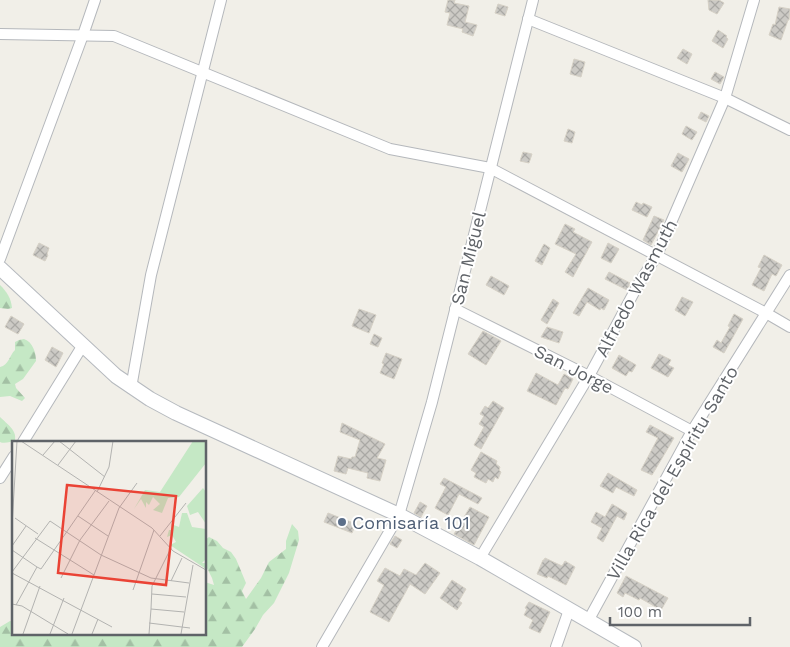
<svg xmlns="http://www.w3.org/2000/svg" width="790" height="647" viewBox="0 0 790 647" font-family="'Work Sans',sans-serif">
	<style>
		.forest { fill: url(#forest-firs) }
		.building { fill: url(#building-cross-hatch); stroke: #d6d1c6 }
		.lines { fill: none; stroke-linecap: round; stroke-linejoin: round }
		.street-casing { stroke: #b5b8bc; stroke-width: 12 }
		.secondary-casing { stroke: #b6babf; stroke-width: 16 }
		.street { stroke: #fff; stroke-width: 10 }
		.secondary { stroke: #fff; stroke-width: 14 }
		.service-dot { fill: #5c6f8a; stroke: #fff; stroke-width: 2 }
		.labels { text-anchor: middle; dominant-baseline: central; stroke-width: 4; stroke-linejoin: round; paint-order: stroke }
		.street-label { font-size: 18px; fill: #5f6368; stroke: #fff }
		.service-label { font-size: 18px; fill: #4e5e75; stroke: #fff; text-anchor: start }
		.inset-road { fill: none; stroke: #b3b3b1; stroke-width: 1 }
		.view { fill: #ea4335; fill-opacity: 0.15; stroke: #ea4335; stroke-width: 2.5 }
		.inset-edge { fill: none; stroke: #5f6368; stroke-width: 2.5 }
	</style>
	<defs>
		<pattern id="forest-firs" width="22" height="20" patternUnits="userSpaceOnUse" patternTransform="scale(1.25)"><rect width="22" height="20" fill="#c5e8c5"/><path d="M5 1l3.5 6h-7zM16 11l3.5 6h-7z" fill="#a3c0a4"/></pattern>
		<pattern id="building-cross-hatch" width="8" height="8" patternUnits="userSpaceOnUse" patternTransform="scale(1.25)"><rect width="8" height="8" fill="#cccac5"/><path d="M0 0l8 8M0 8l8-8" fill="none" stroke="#a9a8a4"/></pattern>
	</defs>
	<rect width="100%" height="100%" fill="#f1efe8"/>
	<g class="forest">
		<path d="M 0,285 C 7,292 11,298 12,308 L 8,309 L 0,308 Z"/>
		<path d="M 24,339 C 33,342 36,353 36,361 L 23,379 L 15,384 L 16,388 L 25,398 L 22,401 L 10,396 L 0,397 L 0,367 C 9,365 9,356 15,350 L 15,342 L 19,340 Z"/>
		<path d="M 0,417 C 7,424 17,430 15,440 C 11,442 4,444 0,442 Z"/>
		<polygon points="292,524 298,531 299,540 289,573 274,603 263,615 255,629 242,647 0,647 0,627 10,621 14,622 14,633 205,633 205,582 214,585 212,578 205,564 205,540 209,537 217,541 223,548 231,552 236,559 246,583 242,591 246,599 261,578 269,562 286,549 286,541"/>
	</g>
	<g class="building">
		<polygon points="448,0 455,0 454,3 469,6 465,22 477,25 473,36 462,32 463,29 447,25 450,13 445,12"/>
		<polygon points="708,0 719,0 724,3 717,14 709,10"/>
		<polygon points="498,4 508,7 505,16 495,13"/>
		<polygon points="779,7 790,9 789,20 788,20 781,40 769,35 773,24 775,25"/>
		<polygon points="718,30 727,36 726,37 728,39 723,48 712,41"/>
		<polygon points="683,49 692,54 687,64 677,58"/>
		<polygon points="574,59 585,62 581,77 570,74"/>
		<polygon points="715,72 724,77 720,84 711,79"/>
		<polygon points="701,112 709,116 706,122 698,118"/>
		<polygon points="686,126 697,132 692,140 682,134"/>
		<polygon points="568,129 575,132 572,143 564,141"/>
		<polygon points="523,152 532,154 529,163 520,161"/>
		<polygon points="678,153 689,159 682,172 671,166"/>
		<polygon points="636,202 642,205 643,203 652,207 647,217 632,210"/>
		<polygon points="654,216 664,220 651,245 643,240"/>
		<polygon points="565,224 575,229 573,232 592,242 573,277 565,272 576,254 555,244"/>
		<polygon points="39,243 49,248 47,254 48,255 45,261 33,255"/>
		<polygon points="608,243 619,249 611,263 601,258"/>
		<polygon points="544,244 550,248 542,265 535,261"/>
		<polygon points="764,255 782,265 776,276 772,274 764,291 752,285 761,268 758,267"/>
		<polygon points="609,272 630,283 627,290 605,279"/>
		<polygon points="491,276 509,286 504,295 486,285"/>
		<polygon points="588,288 609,300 604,310 601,308 600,310 587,302 579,316 573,313"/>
		<polygon points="682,297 693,302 685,316 675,310"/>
		<polygon points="553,299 559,303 547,324 541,320"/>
		<polygon points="359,309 376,315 369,333 352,326"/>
		<polygon points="734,314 743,319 724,353 713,347 717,340 721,343 730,327 728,326"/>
		<polygon points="11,316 24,324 18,334 5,327"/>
		<polygon points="547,327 563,332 559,343 541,337"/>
		<polygon points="483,331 501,341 486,365 468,354"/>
		<polygon points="374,334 382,338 378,347 370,344"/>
		<polygon points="52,347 63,353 56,367 45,360"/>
		<polygon points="386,353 402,359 394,379 380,373 384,364 382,363"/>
		<polygon points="659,354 671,360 668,365 674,368 668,377 651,368"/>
		<polygon points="619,355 636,365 632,372 629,371 626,376 612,368"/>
		<polygon points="536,373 558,385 564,374 573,379 568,389 565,388 556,405 527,391"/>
		<polygon points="493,401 504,408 481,449 474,445 484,427 479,424 484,416 480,414 485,406 488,408"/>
		<polygon points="342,423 385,444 377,458 386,460 380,481 367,478 368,473 348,468 346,474 334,471 338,456 351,459 352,457 355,457 360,440 340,432"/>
		<polygon points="650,425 674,438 652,475 641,470 658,438 646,432"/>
		<polygon points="481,452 497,461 496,464 500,467 499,470 501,472 498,479 495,477 493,482 488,479 486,483 474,477 476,473 471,470"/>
		<polygon points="608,473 637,490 634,496 616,487 613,493 600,486"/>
		<polygon points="444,478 482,498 478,504 459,494 448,515 435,508 446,487 440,484"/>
		<polygon points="420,502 427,506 421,517 414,513"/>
		<polygon points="612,504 627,513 624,520 617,516 603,542 597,538 602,528 591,522 596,512 605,517"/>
		<polygon points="470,507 489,517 474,545 454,534"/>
		<polygon points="328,513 356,524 352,533 324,522"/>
		<polygon points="395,536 402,540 397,548 390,544"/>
		<polygon points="545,558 562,566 565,561 575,567 566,585 548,576 547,578 537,574 543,560 544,560"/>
		<polygon points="425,563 440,573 425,594 410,584 389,622 370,612 384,585 377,581 385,568 400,576 404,569 416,575"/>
		<polygon points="626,576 668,598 661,610 640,598 639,600 625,593 623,597 617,593"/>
		<polygon points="452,580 466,589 459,601 462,603 457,610 440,598"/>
		<polygon points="529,602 550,612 540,633 529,628 533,620 524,615 527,609 525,608"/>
	</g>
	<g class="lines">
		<g class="street-casing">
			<g id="street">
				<polyline points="528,19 725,98 790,130"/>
				<polyline points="0,34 114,36 390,149 490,168 766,313 790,327"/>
				<polyline points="0,259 83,35 95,0"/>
				<polyline points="455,309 589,376 692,431"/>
				<polyline points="131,388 151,275 221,0"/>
				<polyline points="23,442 83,345"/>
				<polyline points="0,478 14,456"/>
				<polyline points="480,558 589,376 638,285 657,255 725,98 754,0"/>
				<polyline points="588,621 692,431 790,275"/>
				<polyline points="322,647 399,515 432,402 533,0"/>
				<polyline points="556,647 569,610"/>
			</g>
		</g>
		<g class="secondary-casing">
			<polyline id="secondary" points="0,268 116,376 150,399 176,413 399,515 480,558 634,647"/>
		</g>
		<use href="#street" class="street"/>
		<use href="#secondary" class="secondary"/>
	</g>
	<circle class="service-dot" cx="342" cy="522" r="5"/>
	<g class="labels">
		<g class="street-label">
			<text transform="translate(468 258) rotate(-76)">San Miguel</text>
			<text transform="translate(636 288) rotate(-62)">Alfredo Wasmuth</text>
			<text transform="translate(574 369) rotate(27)">San Jorge</text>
			<text transform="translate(672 473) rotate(-60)">Villa Rica del Espíritu Santo</text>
		</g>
		<g class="service-label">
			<text x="352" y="522">Comisaría 101</text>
		</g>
	</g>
	<g transform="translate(12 441)">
		<rect width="194" height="194" fill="#f1efe8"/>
		<path d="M 181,0 L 194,0 L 194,22 L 167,56 L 156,57 L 150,72 L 141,69 L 148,63 L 141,56 L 137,64 L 134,61 L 134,67 L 129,58 L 122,68 L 133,49 L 148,51 ZM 191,47 L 194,51 L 194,83 L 186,71 L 178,74 L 175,65 ZM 170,72 L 175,72 L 180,86 L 194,88 L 194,118 L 190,122 L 194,122 L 194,128 L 158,104 L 164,101 L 160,94 L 155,96 L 157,89 L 161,89 L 159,83 L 167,86 Z" fill="#c5e8c5"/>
		<path class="inset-road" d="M 9,0 L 140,87 L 161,110 L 194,129M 47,0 L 93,36M 31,14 L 43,0M 46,24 L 64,0M 85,51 L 97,26 L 101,0M 66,75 L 96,95M 3,77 L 26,93M 0,85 L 5,0M 148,95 L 174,62M 23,97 L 82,134M 0,105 L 14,85M 0,109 L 25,126M 0,131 L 38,80 L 89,114 L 139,137 L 177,142M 0,132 L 100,186M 49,137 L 68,99 L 97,60M 159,140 L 170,117M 121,149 L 142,89M 140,153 L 174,156M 0,163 L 10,165 L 56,193M 4,164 L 25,126 L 29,128 L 83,50M 139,168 L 140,145 L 159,107M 137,182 L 178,187M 11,193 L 28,145M 38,193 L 52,157M 60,193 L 107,67 L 125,42M 80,193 L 86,178M 137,193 L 139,168 L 172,171M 169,193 L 181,124"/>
		<path class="view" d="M 55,44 L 164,55 L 154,144 L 46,132 Z"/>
		<rect width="194" height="194" class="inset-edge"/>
	</g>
	<path d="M610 617v8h140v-8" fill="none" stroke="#5f6368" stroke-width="2.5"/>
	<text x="618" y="617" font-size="15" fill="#5f6368" stroke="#ffffff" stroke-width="4" paint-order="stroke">100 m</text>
</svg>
